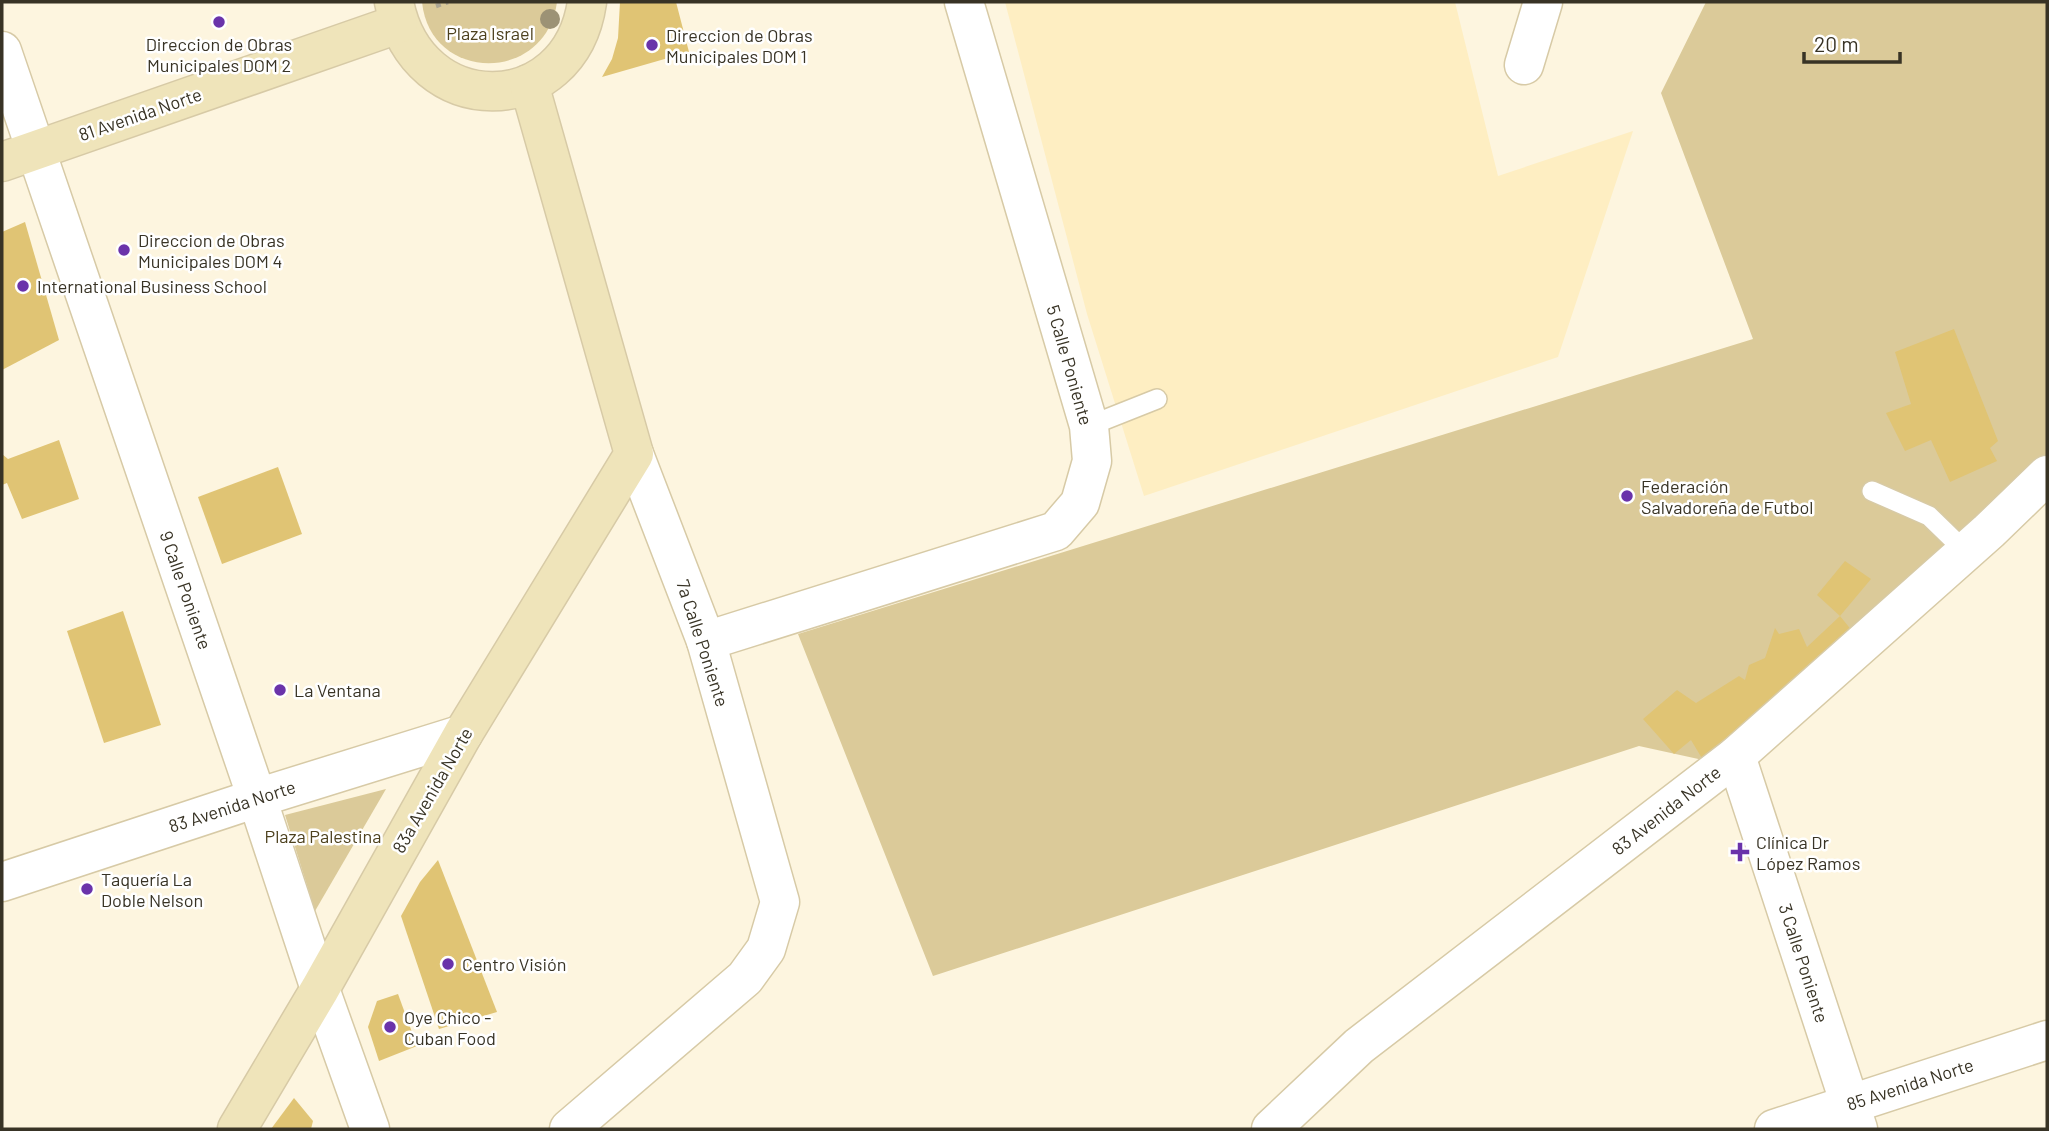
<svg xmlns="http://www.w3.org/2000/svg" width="2049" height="1131" viewBox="0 0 2049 1131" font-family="Barlow,sans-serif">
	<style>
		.built { fill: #feeec2 }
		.green { fill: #dbca99 }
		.building { fill: #e0c474 }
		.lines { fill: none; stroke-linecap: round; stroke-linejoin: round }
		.lane-casing { stroke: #d7caa6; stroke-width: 22 }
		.street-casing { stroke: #d7caa6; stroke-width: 41 }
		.secondary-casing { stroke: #d7caa6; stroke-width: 41 }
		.path { stroke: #aca693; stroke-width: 4.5; stroke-dasharray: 5 5; stroke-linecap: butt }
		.lane { stroke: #fff; stroke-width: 19 }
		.street { stroke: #fff; stroke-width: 38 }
		.secondary { stroke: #efe4ba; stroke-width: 38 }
		.tree { fill: #9c9275 }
		.poi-dot { fill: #6a33aa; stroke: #fff; stroke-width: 2.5 }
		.labels { text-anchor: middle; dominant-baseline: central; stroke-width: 5; stroke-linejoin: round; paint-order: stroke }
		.park-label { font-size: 18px; fill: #4d411e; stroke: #fff }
		.poi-label { font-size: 18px; fill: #383325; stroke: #fff; text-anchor: start }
		.street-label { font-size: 18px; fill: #383325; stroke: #fff }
	</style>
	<rect width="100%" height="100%" fill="#fdf5df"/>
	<polygon class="built" points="1005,2 1455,2 1498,176 1633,131 1558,357 1144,496 1087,314"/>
	<g class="green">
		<path d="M 422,2 L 557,2 C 546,84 430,83 422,2 Z"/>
		<polygon points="1706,2 2047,2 2047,461 1703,760 1639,746 933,976 798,634 1753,339 1661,93"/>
		<polygon points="386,789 315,911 285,815"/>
	</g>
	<g class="building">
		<polygon points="620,2 676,2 689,52 602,77 612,59 618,38"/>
		<polygon points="25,222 59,340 2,370 2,232"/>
		<polygon points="1954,329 1998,441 1990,448 1997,461 1950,482 1931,440 1905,451 1886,413 1911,404 1895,352"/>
		<polygon points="59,440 79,499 22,519 7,483 2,485 2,454 8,459"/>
		<polygon points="278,467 302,534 222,564 198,497"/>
		<polygon points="1845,561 1871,579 1840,616 1817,595"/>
		<polygon points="123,611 161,725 104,743 67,631"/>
		<polygon points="1840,616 1857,637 1703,760 1691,740 1674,754 1643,719 1677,690 1696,703 1739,676 1745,680 1749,665 1765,658 1775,628 1779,634 1799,629 1807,647"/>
		<polygon points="438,860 497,1012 439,1029 401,916 420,882"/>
		<polygon points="398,994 417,1046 379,1061 368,1027 377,1001"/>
		<polygon points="294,1098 313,1121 311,1129 271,1129"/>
	</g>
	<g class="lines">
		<g class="lane-casing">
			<g id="lane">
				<polyline points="1089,426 1157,399"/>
				<polyline points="1872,491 1929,516 1965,551"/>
			</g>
		</g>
		<g class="street-casing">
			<g id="street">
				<polyline points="2,51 257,798 320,989 370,1129"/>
				<polyline points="1524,65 1543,2"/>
				<polyline points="706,641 1056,531 1080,503 1092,461 1089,426 964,2"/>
				<polyline points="1736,756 1858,1129"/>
				<polyline points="2,882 257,798 463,734"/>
				<polyline points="569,1129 745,978 766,949 780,902 706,641 634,454"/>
				<polyline points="1271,1129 1359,1046 1736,756 1989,531 2047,475"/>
				<polyline points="1774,1129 2047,1040"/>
			</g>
		</g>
		<g class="secondary-casing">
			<g id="secondary">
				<path d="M 394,2 C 417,122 570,120 587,2"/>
				<polyline points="2,162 398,24"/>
				<polyline points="237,1129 320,989 463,734 634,454 529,84"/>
			</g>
		</g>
		<polyline class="path" points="436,6 448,2"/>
		<use href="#lane" class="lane"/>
		<use href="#street" class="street"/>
		<use href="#secondary" class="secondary"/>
	</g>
	<circle class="tree" cx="550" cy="19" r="10"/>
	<g class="poi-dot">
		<circle cx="219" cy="22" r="7"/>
		<circle cx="652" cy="45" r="7"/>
		<circle cx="124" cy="250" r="7"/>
		<circle cx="23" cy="286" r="7"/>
		<circle cx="1627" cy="496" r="7"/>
		<circle cx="280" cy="690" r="7"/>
		<path d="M1736.5 841.5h7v7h7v7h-7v7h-7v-7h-7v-7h7z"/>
		<circle cx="87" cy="889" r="7"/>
		<circle cx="448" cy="964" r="7"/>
		<circle cx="390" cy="1027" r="7"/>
	</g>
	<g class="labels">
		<g class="park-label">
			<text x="490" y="33">Plaza Israel</text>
			<text x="323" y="836">Plaza Palestina</text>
		</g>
		<g class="poi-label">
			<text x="666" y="35">Direccion de Obras<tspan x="666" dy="21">Municipales DOM 1</tspan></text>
			<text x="219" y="44" text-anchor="middle">Direccion de Obras<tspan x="219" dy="21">Municipales DOM 2</tspan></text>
			<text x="138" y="240">Direccion de Obras<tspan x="138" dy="21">Municipales DOM 4</tspan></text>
			<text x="37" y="286">International Business School</text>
			<text x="1641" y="486">Federación<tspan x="1641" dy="21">Salvadoreña de Futbol</tspan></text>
			<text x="294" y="690">La Ventana</text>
			<text x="1756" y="842">Clínica Dr<tspan x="1756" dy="21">López Ramos</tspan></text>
			<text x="101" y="879">Taquería La<tspan x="101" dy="21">Doble Nelson</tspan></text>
			<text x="462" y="964">Centro Visión</text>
			<text x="404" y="1017">Oye Chico -<tspan x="404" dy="21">Cuban Food</tspan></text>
		</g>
		<g class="street-label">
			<text transform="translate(140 114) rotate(-19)">81 Avenida Norte</text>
			<text transform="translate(1070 365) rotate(74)">5 Calle Poniente</text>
			<text transform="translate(186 590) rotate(71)">9 Calle Poniente</text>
			<text transform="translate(703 643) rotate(72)">7a Calle Poniente</text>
			<text transform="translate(432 790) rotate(-60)">83a Avenida Norte</text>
			<text transform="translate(232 806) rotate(-18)">83 Avenida Norte</text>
			<text transform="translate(1666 810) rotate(-38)">83 Avenida Norte</text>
			<text transform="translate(1804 963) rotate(72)">3 Calle Poniente</text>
			<text transform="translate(1910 1084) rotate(-18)">85 Avenida Norte</text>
		</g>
	</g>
	<rect width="2049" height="1131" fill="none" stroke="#383325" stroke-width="7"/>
	<path d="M1804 52v10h96v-10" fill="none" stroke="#383325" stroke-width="3.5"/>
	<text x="1814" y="52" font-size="21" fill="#383325" stroke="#ffffff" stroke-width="5" paint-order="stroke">20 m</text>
</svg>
